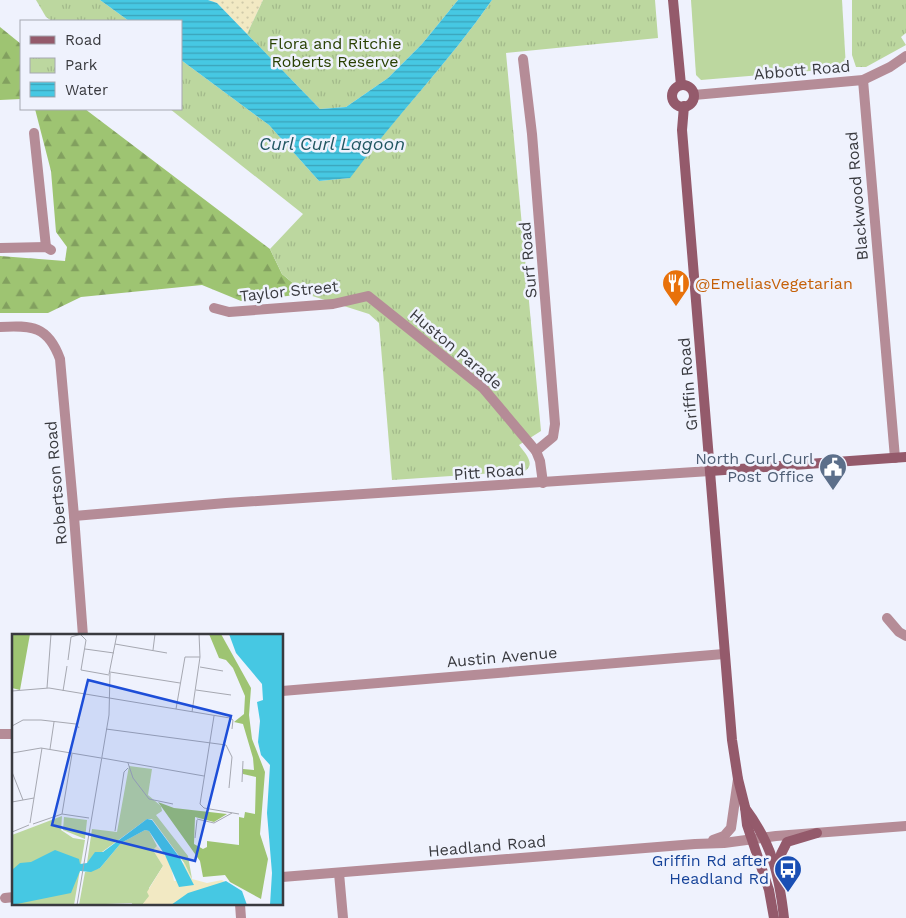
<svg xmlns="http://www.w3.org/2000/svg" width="906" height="918" viewBox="0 0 906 918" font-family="'Work Sans',sans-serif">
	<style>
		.grass { fill: #bcd79f }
		.forest { fill: url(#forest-firs) }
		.sand { fill: url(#sand-dots) }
		.park { fill: url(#park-tufts) }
		.water { fill: url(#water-rules) }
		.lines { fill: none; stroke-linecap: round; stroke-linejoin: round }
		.minor { stroke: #b58c97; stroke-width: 10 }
		.tertiary { stroke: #b58c97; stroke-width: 10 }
		.secondary { stroke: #945a6b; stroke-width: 10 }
		.labels { text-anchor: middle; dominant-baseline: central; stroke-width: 5; stroke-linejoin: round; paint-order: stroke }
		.park-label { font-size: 16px; fill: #294002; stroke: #eff2fd }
		.street-label { font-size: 16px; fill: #393a3f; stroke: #eff2fd }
		.food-label { font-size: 16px; fill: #c56008; stroke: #eff2fd; text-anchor: start }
		.service-label { font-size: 16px; fill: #4e5e75; stroke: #eff2fd; text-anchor: end }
		.transit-label { font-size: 16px; fill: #164399; stroke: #eff2fd; text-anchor: end }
		.water-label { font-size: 18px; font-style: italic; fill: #215762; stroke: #eff2fd }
		.inset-road { fill: none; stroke: #a6a8b1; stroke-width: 1 }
		.view { fill: #1d4ed8; fill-opacity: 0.15; stroke: #1d4ed8; stroke-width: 2.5 }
		.inset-edge { fill: none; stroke: #393a3f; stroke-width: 2.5 }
	</style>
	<defs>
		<pattern id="forest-firs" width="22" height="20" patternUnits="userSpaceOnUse" patternTransform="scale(1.25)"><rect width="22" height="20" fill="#9ec472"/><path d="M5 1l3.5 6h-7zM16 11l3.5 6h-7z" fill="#82a05f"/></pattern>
		<pattern id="sand-dots" width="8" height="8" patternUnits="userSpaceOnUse" patternTransform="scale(1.25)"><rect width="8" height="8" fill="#f2e9c3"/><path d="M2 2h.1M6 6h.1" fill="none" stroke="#d0c9a9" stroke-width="1.8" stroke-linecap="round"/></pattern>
		<pattern id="park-tufts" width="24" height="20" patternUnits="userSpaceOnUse" patternTransform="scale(1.25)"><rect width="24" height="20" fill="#bcd79f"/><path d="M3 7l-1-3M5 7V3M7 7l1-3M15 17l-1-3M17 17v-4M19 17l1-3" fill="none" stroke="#a2b98a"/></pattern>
		<pattern id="water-rules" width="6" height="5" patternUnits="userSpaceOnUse" patternTransform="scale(1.25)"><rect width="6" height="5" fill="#46c8e3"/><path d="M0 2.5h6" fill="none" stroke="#3ba3b9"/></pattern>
	</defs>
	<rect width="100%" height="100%" fill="#eff2fd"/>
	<polygon class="grass" points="691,0 842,0 846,68 701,80 696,75"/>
	<g class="forest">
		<polygon points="0,27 21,44 21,99 0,100"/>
		<polygon points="35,109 85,109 270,249 282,274 306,294 241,301 202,285 81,297 48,313 0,313 0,256 65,261 67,247 56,232 51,171"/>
	</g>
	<polygon class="sand" points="208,0 263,0 247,34 217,3"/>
	<g class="park">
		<polygon points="36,0 100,0 129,21 52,21 46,17"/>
		<polygon points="263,0 458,0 422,44 388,78 346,107 320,109 247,34"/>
		<path d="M 492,0 L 655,0 L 658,38 L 506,53 L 541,431 L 519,445 C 525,453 536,464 525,471 L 392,480 L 379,323 L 369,314 L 306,294 L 282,274 L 270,249 L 303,214 L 170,109 L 181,109 L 181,60 L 269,125 L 319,181 L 349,178 C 395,117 449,62 492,0 Z"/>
		<polygon points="852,0 906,0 906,33 901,37 906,45 866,67 856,67 852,55"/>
	</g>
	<path class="water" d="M 100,0 L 208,0 L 217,3 L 320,109 L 346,107 L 388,78 L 422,44 L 458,0 L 492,0 C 449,62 395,117 350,178 L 319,181 L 269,125 L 181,60 L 181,21 L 129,21 Z"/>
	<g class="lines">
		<g class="minor">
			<polyline points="523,59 532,134 555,424 553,437 536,451"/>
			<polyline points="863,80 895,458"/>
			<polyline points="694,95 863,80 890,67 906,56"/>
			<polyline points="34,133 46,247"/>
			<polyline points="0,248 46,247 51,250"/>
			<polyline points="214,308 229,312 333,304 368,296 483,388 536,451 540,461 543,483"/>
			<path d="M 0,327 C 32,325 48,326 60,359 L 74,516 L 83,636"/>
			<polyline points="74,516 226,503 710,471"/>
			<polyline points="887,618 899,632 906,636"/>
			<polyline points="282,691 724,654"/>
			<polyline points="0,734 14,734"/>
			<polyline points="339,873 343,918"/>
			<polyline points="240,904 241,918"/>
		</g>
		<g class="tertiary">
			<polyline points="713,840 724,836 731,828 738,779"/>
			<polyline points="282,877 695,844 724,843 776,836 906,826"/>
			<polyline points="5,898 14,897"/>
		</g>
		<g class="secondary">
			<polyline points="673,0 681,85"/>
			<circle cx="683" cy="96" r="11"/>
			<polyline points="684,106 682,130 732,740 738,779 745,807 747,825 769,890 774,918"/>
			<polyline points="710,471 906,457"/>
			<path d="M 745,808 C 772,844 779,874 784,918"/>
			<polyline points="780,872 781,854 787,842 817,833"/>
		</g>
	</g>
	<defs>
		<g id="restaurant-pin" transform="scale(1.4375)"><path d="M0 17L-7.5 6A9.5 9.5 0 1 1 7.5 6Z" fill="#e8710a" stroke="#eff2fd"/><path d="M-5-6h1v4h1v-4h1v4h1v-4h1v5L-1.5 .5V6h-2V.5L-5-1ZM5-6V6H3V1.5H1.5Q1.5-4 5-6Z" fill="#fff"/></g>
		<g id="civic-pin" transform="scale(1.4375)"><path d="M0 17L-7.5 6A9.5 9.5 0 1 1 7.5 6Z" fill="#5c6f8a" stroke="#eff2fd"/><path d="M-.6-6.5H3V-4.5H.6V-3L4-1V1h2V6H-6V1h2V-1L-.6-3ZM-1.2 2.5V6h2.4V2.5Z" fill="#fff"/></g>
		<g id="bus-pin" transform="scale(1.4375)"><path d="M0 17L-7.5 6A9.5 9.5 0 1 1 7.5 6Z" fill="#1a4fb4" stroke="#eff2fd"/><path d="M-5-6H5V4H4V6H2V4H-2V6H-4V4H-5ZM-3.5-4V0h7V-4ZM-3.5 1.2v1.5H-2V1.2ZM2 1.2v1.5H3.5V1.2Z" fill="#fff"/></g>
	</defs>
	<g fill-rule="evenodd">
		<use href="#restaurant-pin" x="676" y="283"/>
		<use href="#civic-pin" x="833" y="467"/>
		<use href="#bus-pin" x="788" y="869"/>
	</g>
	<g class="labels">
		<g class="park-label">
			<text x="335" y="43">Flora and Ritchie<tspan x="335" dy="18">Roberts Reserve</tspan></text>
		</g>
		<g class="street-label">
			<text transform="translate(802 70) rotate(-5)">Abbott Road</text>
			<text transform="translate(857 196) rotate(-95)">Blackwood Road</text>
			<text transform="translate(528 260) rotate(-95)">Surf Road</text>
			<text transform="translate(289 291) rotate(-6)">Taylor Street</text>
			<text transform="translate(456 349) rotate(40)">Huston Parade</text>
			<text transform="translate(688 384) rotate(-95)">Griffin Road</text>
			<text transform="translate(489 472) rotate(-4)">Pitt Road</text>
			<text transform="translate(56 483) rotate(-95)">Robertson Road</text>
			<text transform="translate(502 657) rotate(-5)">Austin Avenue</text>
			<text transform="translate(487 846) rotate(-5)">Headland Road</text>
		</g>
		<g class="food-label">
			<text x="695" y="283">@EmeliasVegetarian</text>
		</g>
		<g class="service-label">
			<text x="814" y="458">North Curl Curl<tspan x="814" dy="18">Post Office</tspan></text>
		</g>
		<g class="transit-label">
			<text x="769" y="860">Griffin Rd after<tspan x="769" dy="18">Headland Rd</tspan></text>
		</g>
		<g class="water-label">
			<text x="332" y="143">Curl Curl Lagoon</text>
		</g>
	</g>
	<g transform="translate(12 634)">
		<rect width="271" height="271" fill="#eff2fd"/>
		<path d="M 52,183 L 75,186 L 73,205 L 51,196 ZM 147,231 L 151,232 L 137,254 L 138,262 L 130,271 L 119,271 L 125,261 L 94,241 Z" fill="#bcd79f"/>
		<path d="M 0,0 L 18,0 L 8,56 L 0,54 ZM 197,0 L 209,0 L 239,54 L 237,81 L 240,105 L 253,138 L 248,200 L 256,225 L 249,265 L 218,248 L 213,241 L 191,243 L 188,227 L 146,168 L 162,174 L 215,180 L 202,188 L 183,183 L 182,210 L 191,215 L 195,213 L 195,207 L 227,211 L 227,183 L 232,184 L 233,178 L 243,180 L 244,143 L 231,140 L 231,135 L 242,136 L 241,124 L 231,90 L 222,88 L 232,80 L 233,62 L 221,34 L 214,26 L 207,24 Z" fill="#9ec472"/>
		<path d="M 145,212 L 158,228 L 162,247 L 177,246 L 169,230 L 173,229 L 180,245 L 195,249 L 210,246 L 218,252 L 204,271 L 130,271 L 137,262 L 135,258 L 151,232 L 141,216 Z" fill="#f2e9c3"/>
		<path d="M 117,132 L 140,135 L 136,161 L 149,172 L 150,177 L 144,181 L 176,222 L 180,245 L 173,230 L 140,185 L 135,185 L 75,229 L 80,195 L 105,198 ZM 50,182 L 49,196 L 61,204 L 73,206 L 62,271 L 0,271 L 0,201 ZM 133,196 L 137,197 L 145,212 L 141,216 L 151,232 L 142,233 L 121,269 L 67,271 L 73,238 L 88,234 L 109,209 Z" fill="#bcd79f"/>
		<path d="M 217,0 L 271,0 L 271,271 L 258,271 L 260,239 L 255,179 L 258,131 L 249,121 L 246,108 L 248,87 L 245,68 L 251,66 L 250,50 L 224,19 ZM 135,185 L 140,186 L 168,224 L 182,251 L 167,253 L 153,221 L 137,197 L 133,196 L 109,209 L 88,234 L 79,238 L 68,237 L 59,259 L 0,271 L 0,236 L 8,229 L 19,228 L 43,216 L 67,225 L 68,230 L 75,229 L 83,218 L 91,218 ZM 214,247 L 230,257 L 235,271 L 159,271 L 176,259 Z" fill="#46c8e3"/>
		<path class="inset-road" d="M 69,1 L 74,6 L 69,36 L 97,41M 103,10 L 155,19M 73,15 L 102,19M 141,16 L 143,0M 56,26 L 59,3 L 69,0M 188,33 L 211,37M 98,38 L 168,49M 97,40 L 105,0M 35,54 L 39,0M 184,56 L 219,61M 0,57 L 37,54 L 218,84 L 221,86 L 220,95M 51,57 L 55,32M 164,75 L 173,23 L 188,23 L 187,0M 180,78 L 188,23M 202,82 L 188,170 L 192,174 L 227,180M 0,92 L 11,86 L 29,86 L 64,90 L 67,94M 94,95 L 214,111 L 220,123 L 217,154M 38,115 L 42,88M 0,119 L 29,114 L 89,124M 90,124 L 192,142M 116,129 L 121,144 L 137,165 L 161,170M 0,138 L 11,166M 230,148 L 231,127M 0,168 L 22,164M 50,180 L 60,120M 185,185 L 202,189 L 220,179M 18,189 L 30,114M 21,190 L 50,180 L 77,184M 103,197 L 112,138 L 116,134M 0,198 L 17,191M 183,204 L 185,186M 65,271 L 97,81 L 98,39"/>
		<path class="view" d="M 76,46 L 219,82 L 183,227 L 40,191 Z"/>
		<rect width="271" height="271" class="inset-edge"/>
	</g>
	<rect x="20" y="20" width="162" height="90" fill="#eff2fd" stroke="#a6a8b1"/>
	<rect x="30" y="36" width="25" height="8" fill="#945a6b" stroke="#a6a8b1"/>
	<text x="65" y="45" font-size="15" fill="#393a3f">Road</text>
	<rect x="30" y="58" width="25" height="15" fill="url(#park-tufts)" stroke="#a6a8b1"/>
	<text x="65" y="70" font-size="15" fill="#393a3f">Park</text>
	<rect x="30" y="82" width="25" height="15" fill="url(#water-rules)" stroke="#a6a8b1"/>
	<text x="65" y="95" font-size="15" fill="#393a3f">Water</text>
</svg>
